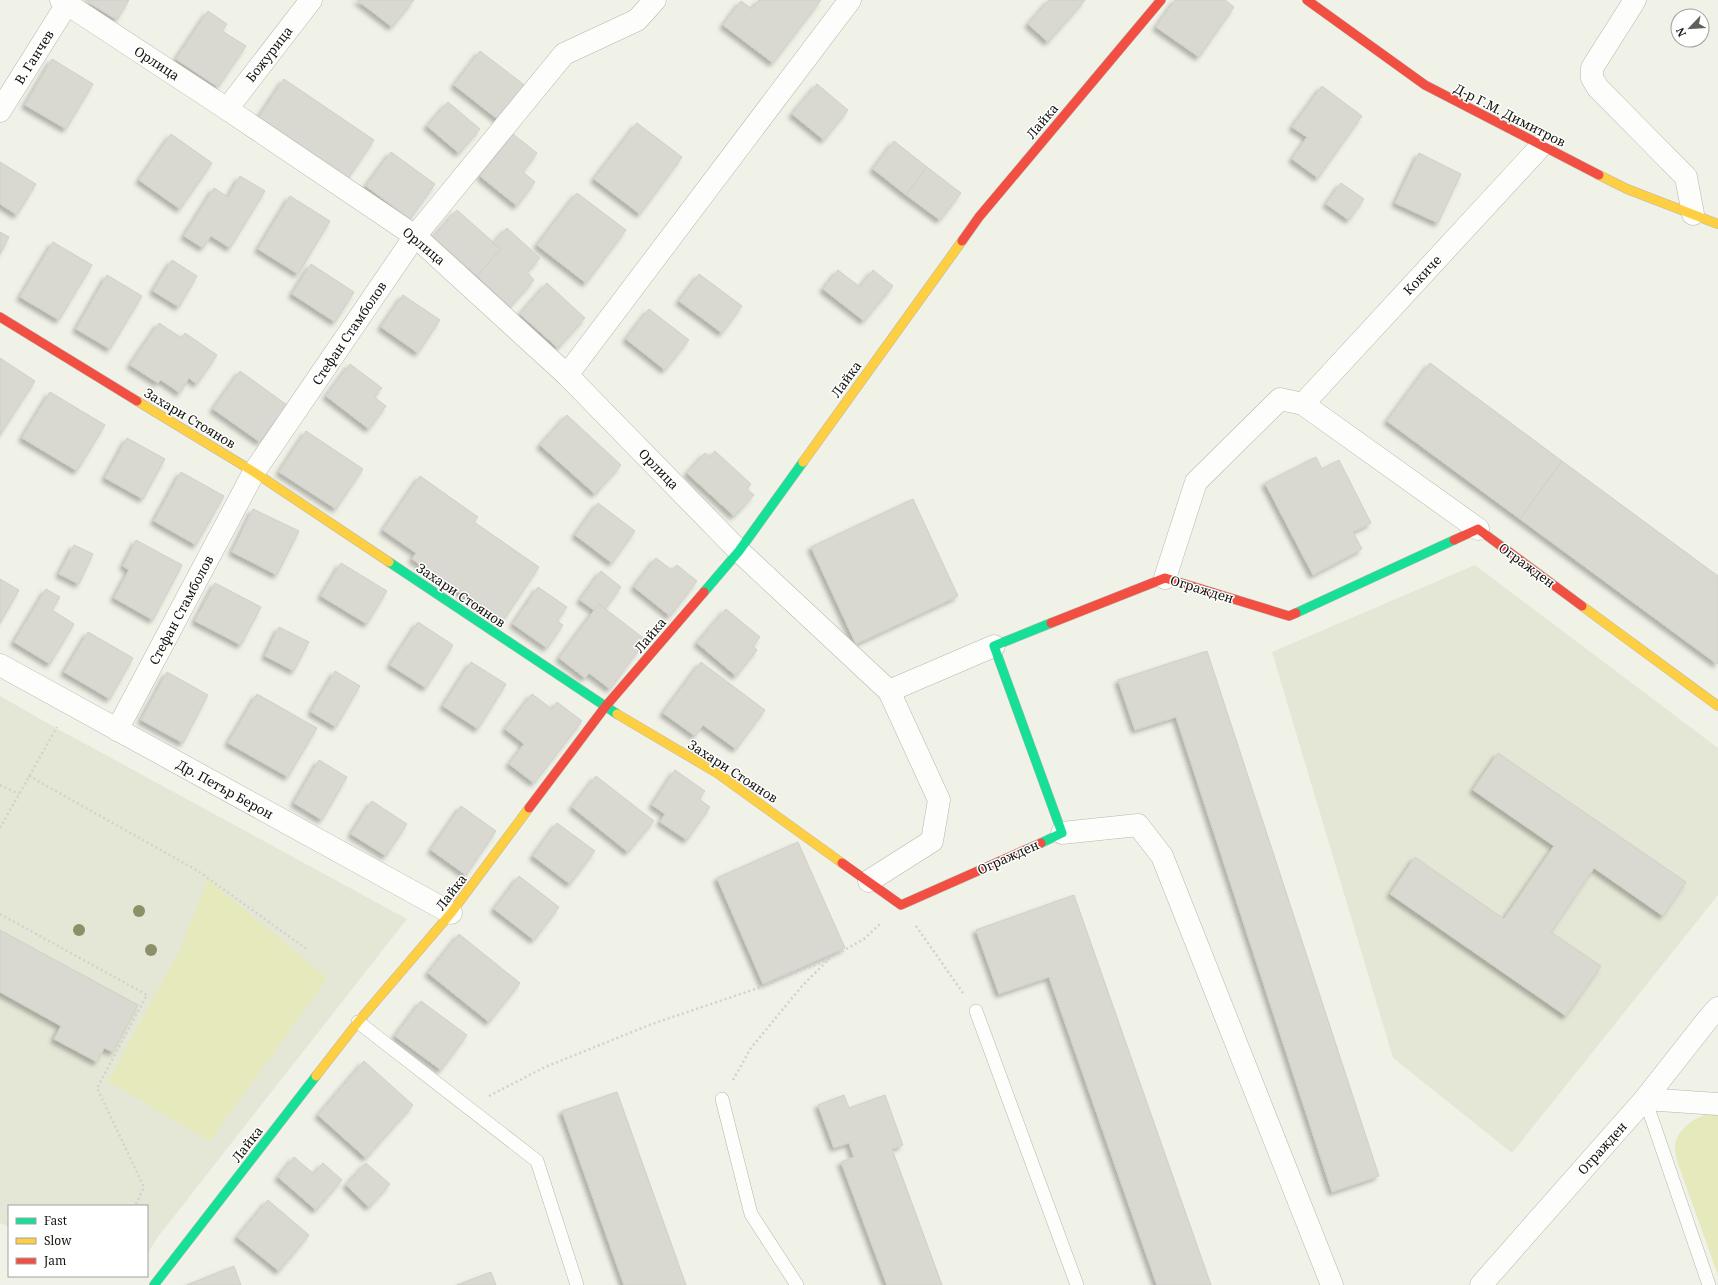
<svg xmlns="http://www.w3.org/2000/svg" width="1718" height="1285" viewBox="0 0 1718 1285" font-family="'Noto Serif',serif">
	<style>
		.built { fill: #e5e7d6 }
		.green { fill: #e5e9bb }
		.building { fill: #d9d9d2; stroke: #d0d0c9; filter: url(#shadow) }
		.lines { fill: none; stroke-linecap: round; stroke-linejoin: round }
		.lane-casing { stroke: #b6b7af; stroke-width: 14 }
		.street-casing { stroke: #b6b7af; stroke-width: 23 }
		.fast-casing { stroke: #b6b7af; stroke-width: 10 }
		.slow-casing { stroke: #b6b7af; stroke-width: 10 }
		.jam-casing { stroke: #b6b7af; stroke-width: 10 }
		.path { stroke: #d1d2cf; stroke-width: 2.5; stroke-dasharray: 2 3; stroke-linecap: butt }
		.lane { stroke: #fdfdfb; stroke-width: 13 }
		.street { stroke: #fdfdfb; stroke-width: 22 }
		.fast { stroke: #16e098; stroke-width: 9 }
		.slow { stroke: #ffcf43; stroke-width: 9 }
		.jam { stroke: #f24e42; stroke-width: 9 }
		.tree { fill: #8c8f68 }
		.labels { text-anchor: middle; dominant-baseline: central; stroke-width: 3; stroke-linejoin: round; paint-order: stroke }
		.street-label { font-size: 13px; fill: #13140e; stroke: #fff }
	</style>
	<defs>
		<filter id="shadow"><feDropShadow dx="-3.5" dy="3.5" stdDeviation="2" flood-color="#0004"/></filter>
	</defs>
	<rect width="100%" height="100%" fill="#f0f1e7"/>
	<g class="built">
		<polygon points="1475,565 1718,748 1718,895 1512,1153 1393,1058 1272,652"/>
		<polygon points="0,696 56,728 407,919 157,1238 147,1255 147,1206 9,1206 9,1227 0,1223"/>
	</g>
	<g class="green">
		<polygon points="208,879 327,978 210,1141 108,1081 179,952"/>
		<path d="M 1711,1112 L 1718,1113 L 1718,1275 L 1677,1161 C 1676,1156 1675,1150 1675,1145 C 1678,1127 1696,1118 1711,1112 Z"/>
	</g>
	<g class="building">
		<polygon points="85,0 129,0 117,20"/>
		<polygon points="357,0 414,0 392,27"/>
		<polygon points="759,0 821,0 773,63 723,25 741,1 752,9"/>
		<polygon points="1049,0 1085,0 1048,42 1028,24"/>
		<polygon points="1175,0 1225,0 1234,7 1199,57 1156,27"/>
		<polygon points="208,11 227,24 222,31 246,46 218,87 176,59"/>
		<polygon points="480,51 527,87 500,121 454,85"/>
		<polygon points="52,59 93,84 66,129 25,105"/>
		<polygon points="284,79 374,140 347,180 257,120"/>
		<polygon points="817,84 848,110 824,140 792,114"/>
		<polygon points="1322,86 1362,116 1318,178 1292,159 1307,137 1292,127"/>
		<polygon points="448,102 480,129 459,153 427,126"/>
		<polygon points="637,123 682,157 640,214 594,179"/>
		<polygon points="171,134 212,163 180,209 139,180"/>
		<polygon points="513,134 537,153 523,172 535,182 517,206 480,176"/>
		<polygon points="894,141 927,167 906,195 873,169"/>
		<polygon points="391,152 435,184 410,219 366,186"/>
		<polygon points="1419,153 1461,174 1438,223 1395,203"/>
		<polygon points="0,162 36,184 17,215 0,204"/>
		<polygon points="927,167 961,193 940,220 906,195"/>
		<polygon points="240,176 265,191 230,248 211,236 203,248 184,236 214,188 228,197"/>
		<polygon points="1341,183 1364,199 1349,220 1326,204"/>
		<polygon points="577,193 626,230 586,283 537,245"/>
		<polygon points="290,196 330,221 298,274 258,249"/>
		<polygon points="457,210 501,249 477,276 433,237"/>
		<polygon points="507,228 540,258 527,272 534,280 510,307 477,276 501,249 493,243"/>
		<polygon points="0,232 9,237 0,254"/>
		<polygon points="53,242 92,265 59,320 20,297"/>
		<polygon points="172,260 197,276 179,307 153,291"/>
		<polygon points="311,264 354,292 335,322 292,294"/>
		<polygon points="838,270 860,287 873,270 893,286 864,321 823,289"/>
		<polygon points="699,274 742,306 722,333 679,301"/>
		<polygon points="107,275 142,296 110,349 76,329"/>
		<polygon points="547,283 585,318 558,348 520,314"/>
		<polygon points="403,295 440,320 418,353 381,327"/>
		<polygon points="649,309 689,340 665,370 626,339"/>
		<polygon points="159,323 182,338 185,333 217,355 197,384 189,378 180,393 161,380 158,383 130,365"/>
		<polygon points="0,358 35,381 0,435"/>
		<polygon points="1430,363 1562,461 1520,519 1387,421"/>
		<polygon points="350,364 382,388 374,397 386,406 369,429 326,396"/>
		<polygon points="240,371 287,405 260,442 213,409"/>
		<polygon points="50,392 105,425 77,471 22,438"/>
		<polygon points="567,415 621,465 595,494 540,445"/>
		<polygon points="306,431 363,469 336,509 279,472"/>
		<polygon points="127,438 165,459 143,499 105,478"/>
		<polygon points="715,451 751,484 747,489 754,495 734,516 687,473 705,453 710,457"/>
		<polygon points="1316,457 1322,469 1339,460 1371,523 1353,532 1362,549 1313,575 1265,483"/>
		<polygon points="1562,461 1718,576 1718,663 1717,664 1520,519"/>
		<polygon points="181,472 224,496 196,545 154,521"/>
		<polygon points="420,476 478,517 474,522 539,567 502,622 412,559 416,553 383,530"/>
		<polygon points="913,499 958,596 856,644 811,547"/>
		<polygon points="598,503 635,531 612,563 575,535"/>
		<polygon points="253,509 299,531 277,575 232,552"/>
		<polygon points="136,540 182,565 153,620 114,598 129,570 123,566"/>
		<polygon points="74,545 93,554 79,584 59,574"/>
		<polygon points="656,558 672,570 677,565 697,581 670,616 634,587"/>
		<polygon points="341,563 387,591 367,624 321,596"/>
		<polygon points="601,571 621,587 605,609 599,604 595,611 580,600"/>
		<polygon points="0,579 19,590 0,623"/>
		<polygon points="215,583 261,607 241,645 195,621"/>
		<polygon points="538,587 567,607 557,621 563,625 547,648 513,624"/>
		<polygon points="46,589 60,597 52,610 74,624 50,664 14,642"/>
		<polygon points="599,604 646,640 610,689 589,673 585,678 559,658"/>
		<polygon points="726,609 760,637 753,646 757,650 736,676 697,643"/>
		<polygon points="418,622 453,645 426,688 390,665"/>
		<polygon points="279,627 309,642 294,671 265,656"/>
		<polygon points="88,632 133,658 110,699 64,672"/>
		<polygon points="1207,651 1379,1176 1332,1192 1176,717 1135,730 1118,680"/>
		<polygon points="471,662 506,684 478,729 443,706"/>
		<polygon points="701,662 765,710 736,749 703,725 695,736 663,713"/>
		<polygon points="335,671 360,686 336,727 311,712"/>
		<polygon points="167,672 208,695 183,743 141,720"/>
		<polygon points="257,694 317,728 288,777 228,743"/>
		<polygon points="532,694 552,709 557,702 582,721 534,783 509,764 524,744 505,729"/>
		<polygon points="1498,753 1686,882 1663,916 1594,868 1551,932 1601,966 1566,1016 1390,894 1415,857 1504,919 1554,846 1473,790"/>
		<polygon points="319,760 347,777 322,820 294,803"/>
		<polygon points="675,770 705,791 699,799 710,807 687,840 660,822 665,814 652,805"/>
		<polygon points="596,776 654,821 628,852 572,807"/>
		<polygon points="372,801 407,824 386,856 351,834"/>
		<polygon points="461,806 496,831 466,875 431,850"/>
		<polygon points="557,823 595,851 570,884 533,856"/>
		<polygon points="798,842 845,948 763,984 717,878"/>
		<polygon points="519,876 559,907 534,940 494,909"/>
		<polygon points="1074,895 1211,1285 1157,1285 1049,977 999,994 976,930"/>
		<polygon points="0,930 138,1005 113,1052 104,1048 97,1062 54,1039 61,1026 0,992"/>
		<polygon points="459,934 520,983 489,1022 428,973"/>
		<polygon points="421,1001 467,1035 441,1070 395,1036"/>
		<polygon points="364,1061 413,1105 366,1158 318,1115"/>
		<polygon points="617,1092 686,1285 624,1285 562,1111"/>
		<polygon points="844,1095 849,1108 885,1095 903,1145 892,1149 942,1285 887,1285 841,1162 854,1157 852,1152 849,1143 834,1148 818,1105"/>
		<polygon points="294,1157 314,1174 323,1163 342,1180 316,1210 278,1177"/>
		<polygon points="366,1163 390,1184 369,1207 346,1185"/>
		<polygon points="268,1200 309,1235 279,1271 237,1237"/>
		<polygon points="234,1266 241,1285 187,1285"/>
		<polygon points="491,1272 496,1285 457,1285"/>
	</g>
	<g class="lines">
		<g class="lane-casing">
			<g id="lane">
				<polyline points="976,1011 1077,1285"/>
				<polyline points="358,1022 537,1161 577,1285"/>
				<polyline points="722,1099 751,1214 797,1285"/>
				<polyline points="1645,1099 1709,1285"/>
			</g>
		</g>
		<g class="street-casing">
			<g id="street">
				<polyline points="61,0 227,109 415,236 567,375 739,551 889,691 939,800 932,841 869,881"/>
				<polyline points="1635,0 1592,68 1592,78 1598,88 1686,177 1693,214"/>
				<polyline points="227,109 311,0"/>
				<polyline points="0,111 67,4"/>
				<polyline points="567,375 850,0"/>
				<polyline points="1303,404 1542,145"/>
				<polyline points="1165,578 1196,482 1280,399 1303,404 1478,529"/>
				<polyline points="0,665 451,913"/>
				<polyline points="889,691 994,646"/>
				<polyline points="117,730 254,472 415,236 564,54 637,20 655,0"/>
				<polyline points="1062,833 1138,825 1162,856 1332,1285"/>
				<polyline points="1645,1099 1718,1104"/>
				<polyline points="1481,1285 1645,1099 1708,1019 1718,1008"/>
			</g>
		</g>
		<g class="fast-casing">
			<g id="fast">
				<polyline points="389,562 617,714"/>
				<polyline points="704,592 739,551 803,462"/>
				<polyline points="1296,613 1454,540"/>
				<polyline points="1041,843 1062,833 994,646 1051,623"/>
				<polyline points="154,1285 316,1076"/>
			</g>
		</g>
		<g class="slow-casing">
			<g id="slow">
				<polyline points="1599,175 1627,189 1718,224"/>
				<polyline points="137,401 254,472 389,562"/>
				<polyline points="803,462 962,241"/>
				<polyline points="1582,606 1718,706"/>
				<polyline points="617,714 717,773 842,863"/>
				<polyline points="316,1076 358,1022 451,913 529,808"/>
			</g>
		</g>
		<g class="jam-casing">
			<g id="jam">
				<polyline points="1307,0 1425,85 1599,175"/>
				<polyline points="962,241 979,217 1161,0"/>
				<polyline points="0,317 137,401"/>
				<polyline points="1454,540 1478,529 1582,606"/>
				<polyline points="1051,623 1165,578 1289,616 1296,613"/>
				<polyline points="529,808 605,707 704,592"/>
				<polyline points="842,863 901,905 1041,843"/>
			</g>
		</g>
		<g class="path">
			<polyline points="29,776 198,871 308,950"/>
			<polyline points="0,785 19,794"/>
			<polyline points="0,828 57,727"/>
			<polyline points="0,914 147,995 97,1088 144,1187 135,1206"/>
			<polyline points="916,926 963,993"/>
			<polyline points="733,1080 751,1048 802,986 830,958 864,939 881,923"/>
			<polyline points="489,1096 545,1067 652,1024 767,985 829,959"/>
		</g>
		<use href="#lane" class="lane"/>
		<use href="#street" class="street"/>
		<use href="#fast" class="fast"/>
		<use href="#slow" class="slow"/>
		<use href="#jam" class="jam"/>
	</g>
	<g class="tree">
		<circle cx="139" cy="911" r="6"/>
		<circle cx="79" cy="930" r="6"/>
		<circle cx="151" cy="950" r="6"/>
	</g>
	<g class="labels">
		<g class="street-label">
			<text transform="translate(269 54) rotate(-52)">Божурица</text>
			<text transform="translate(34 57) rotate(-58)">В. Ганчев</text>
			<text transform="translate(157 63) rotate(33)">Орлица</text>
			<text transform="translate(1510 115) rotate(27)">Д-р Г.М. Димитров</text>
			<text transform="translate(1042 121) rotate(-50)">Лайка</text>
			<text transform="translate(424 246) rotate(40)">Орлица</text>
			<text transform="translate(1422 275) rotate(-47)">Кокиче</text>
			<text transform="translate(349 333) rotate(-56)">Стефан Стамболов</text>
			<text transform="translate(846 379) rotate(-54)">Лайка</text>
			<text transform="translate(190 418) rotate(31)">Захари Стоянов</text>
			<text transform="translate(659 469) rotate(46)">Орлица</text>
			<text transform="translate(1527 565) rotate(36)">Огражден</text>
			<text transform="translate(1202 589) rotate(17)">Огражден</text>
			<text transform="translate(461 595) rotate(34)">Захари Стоянов</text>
			<text transform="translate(181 610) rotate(-62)">Стефан Стамболов</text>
			<text transform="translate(650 635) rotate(-50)">Лайка</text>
			<text transform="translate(733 771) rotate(33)">Захари Стоянов</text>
			<text transform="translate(225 789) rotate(29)">Др. Петър Берон</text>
			<text transform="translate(1008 857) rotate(-24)">Огражден</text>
			<text transform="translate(451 892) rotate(-52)">Лайка</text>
			<text transform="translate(247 1144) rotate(-52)">Лайка</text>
			<text transform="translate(1602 1148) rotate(-48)">Огражден</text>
		</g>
	</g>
	<rect x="8" y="1205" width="140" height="72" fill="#ffffff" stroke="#a1a19f"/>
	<rect x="16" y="1218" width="20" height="6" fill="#16e098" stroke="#a1a19f"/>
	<text x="44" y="1225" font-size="12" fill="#13140e">Fast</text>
	<rect x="16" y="1238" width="20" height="6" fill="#ffcf43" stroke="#a1a19f"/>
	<text x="44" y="1245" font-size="12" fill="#13140e">Slow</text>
	<rect x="16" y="1258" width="20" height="6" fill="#f24e42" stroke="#a1a19f"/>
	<text x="44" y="1265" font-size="12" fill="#13140e">Jam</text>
	<g transform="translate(1690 28) rotate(245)"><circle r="19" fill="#ffffff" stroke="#a1a19f"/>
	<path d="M0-3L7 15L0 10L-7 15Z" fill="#60615a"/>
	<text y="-6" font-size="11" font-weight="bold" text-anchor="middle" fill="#13140e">N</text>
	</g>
</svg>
